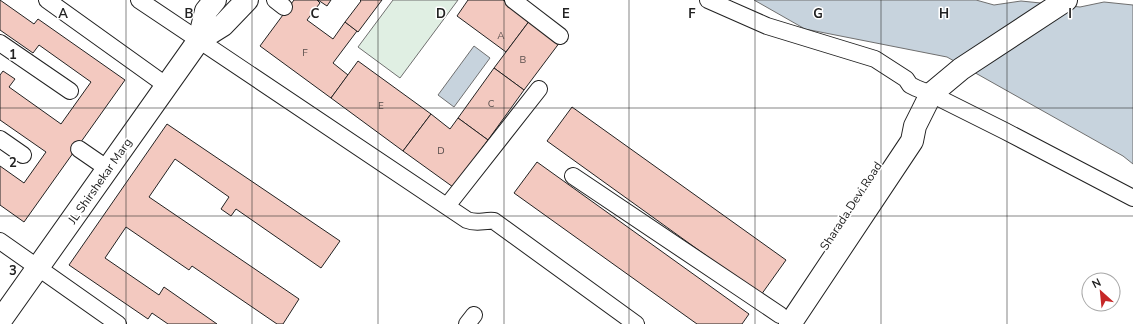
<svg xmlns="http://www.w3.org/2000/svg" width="1133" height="324" viewBox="0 0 1133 324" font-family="'Nunito Sans',sans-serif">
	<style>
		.green { fill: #e0efe3; stroke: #6f6f6f }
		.water { fill: #c7d3dd; stroke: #6f6f6f }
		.building { fill: #f3c9c0; stroke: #222 }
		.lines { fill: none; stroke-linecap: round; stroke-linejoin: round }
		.street-casing { stroke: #222; stroke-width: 18 }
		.secondary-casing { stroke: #222; stroke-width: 24 }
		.street { stroke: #fff; stroke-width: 16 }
		.secondary { stroke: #fff; stroke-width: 22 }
		.grid { fill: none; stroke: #222; stroke-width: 1; stroke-opacity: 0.55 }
		.labels { text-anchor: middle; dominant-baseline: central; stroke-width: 3; stroke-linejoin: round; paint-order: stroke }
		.number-label { font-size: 10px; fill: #564c4a }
		.street-label { font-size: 12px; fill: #222; stroke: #fff }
		.grid-label { font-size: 13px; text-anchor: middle; font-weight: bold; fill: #222; stroke: #fff; stroke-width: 3; stroke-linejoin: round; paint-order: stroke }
	</style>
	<rect width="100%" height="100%" fill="#fff"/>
	<polygon class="green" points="393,0 458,0 400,78 358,47"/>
	<g class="water">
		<polygon points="754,0 976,0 994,5 1021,1 1080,7 1104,2 1133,5 1133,164 1123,156 947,57 805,29"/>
		<polygon points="474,46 490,58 454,107 438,95"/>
	</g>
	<g class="building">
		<polygon points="0,0 34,24 38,19 125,80 24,222 0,205 0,166 24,183 46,152 0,120 0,75 3,71 15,79 9,87 61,124 91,82 39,45 33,53 0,30"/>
		<polygon points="294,0 317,0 320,3 307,20 333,39 345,22 357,31 333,63 348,75 331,98 260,46"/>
		<polygon points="318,0 331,0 327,6"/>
		<polygon points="360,0 382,0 358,32 345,22 361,1"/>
		<polygon points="468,0 503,0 530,20 506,52 457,16"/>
		<polygon points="530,20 560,42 524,90 494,68"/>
		<polygon points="358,61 431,114 403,151 331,98"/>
		<polygon points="494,68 524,90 488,140 458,118"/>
		<polygon points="572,107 786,260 761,295 547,141"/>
		<polygon points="431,114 450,129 458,118 488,140 453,187 403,151"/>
		<polygon points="167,124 340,241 321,268 236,209 231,216 221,209 229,197 175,159 149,197 299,299 283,324 277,324 192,266 189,270 126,227 105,258 159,295 164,287 217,324 168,324 152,313 148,319 69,265"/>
		<polygon points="537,162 749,314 742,324 697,324 514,193"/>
	</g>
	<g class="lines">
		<g class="street-casing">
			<g id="street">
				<polyline points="47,0 167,86"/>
				<path d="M 139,0 L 467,220 C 477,224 484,220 494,221 L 636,324"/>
				<polyline points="275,0 284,7"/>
				<polyline points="513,0 560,36"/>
				<polyline points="708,0 767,26 875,59 906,79 910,85 916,88 931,94 1005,131 1133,198"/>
				<polyline points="0,43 70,91"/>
				<polyline points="0,139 23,155"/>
				<polyline points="79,149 108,169"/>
				<polyline points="573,176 780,315"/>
				<polyline points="447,206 539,89"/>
				<polyline points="0,241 118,324"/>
				<polyline points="467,324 474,315"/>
			</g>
		</g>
		<g class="secondary-casing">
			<g id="secondary">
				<polyline points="199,40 206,11 215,0"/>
				<polyline points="0,321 199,40 223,25 247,0"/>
				<polyline points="790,324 912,141 915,126 931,94 961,69 1066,0"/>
			</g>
		</g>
		<use href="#street" class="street"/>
		<use href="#secondary" class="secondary"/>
	</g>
	<path class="grid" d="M 126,0 L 126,324M 252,0 L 252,324M 378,0 L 378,324M 504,0 L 504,324M 629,0 L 629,324M 755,0 L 755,324M 881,0 L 881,324M 1007,0 L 1007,324M 0,108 L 1133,108M 0,216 L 1133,216"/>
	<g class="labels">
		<g class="number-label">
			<text x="501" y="36">A</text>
			<text x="305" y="53">F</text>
			<text x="523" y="60">B</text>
			<text x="491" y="104">C</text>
			<text x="381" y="106">E</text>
			<text x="441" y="151">D</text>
		</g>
		<g class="street-label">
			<text transform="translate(100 181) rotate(-55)">JL Shirshekar Marg</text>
			<text transform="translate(851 206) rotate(-57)">Sharada Devi Road</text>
		</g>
	</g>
	<g class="grid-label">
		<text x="63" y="18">A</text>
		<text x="189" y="18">B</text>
		<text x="315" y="18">C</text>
		<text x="441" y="18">D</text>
		<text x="566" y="18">E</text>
		<text x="692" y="18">F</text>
		<text x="818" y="18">G</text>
		<text x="944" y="18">H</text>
		<text x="1070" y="18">I</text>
		<text x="13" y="59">1</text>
		<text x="13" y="167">2</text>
		<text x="13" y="275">3</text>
	</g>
	<g transform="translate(1101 292) rotate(333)"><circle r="19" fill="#ffffff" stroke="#a7a7a7"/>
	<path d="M0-3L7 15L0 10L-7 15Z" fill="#c62828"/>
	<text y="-6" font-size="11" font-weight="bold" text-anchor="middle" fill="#222222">N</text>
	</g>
</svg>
